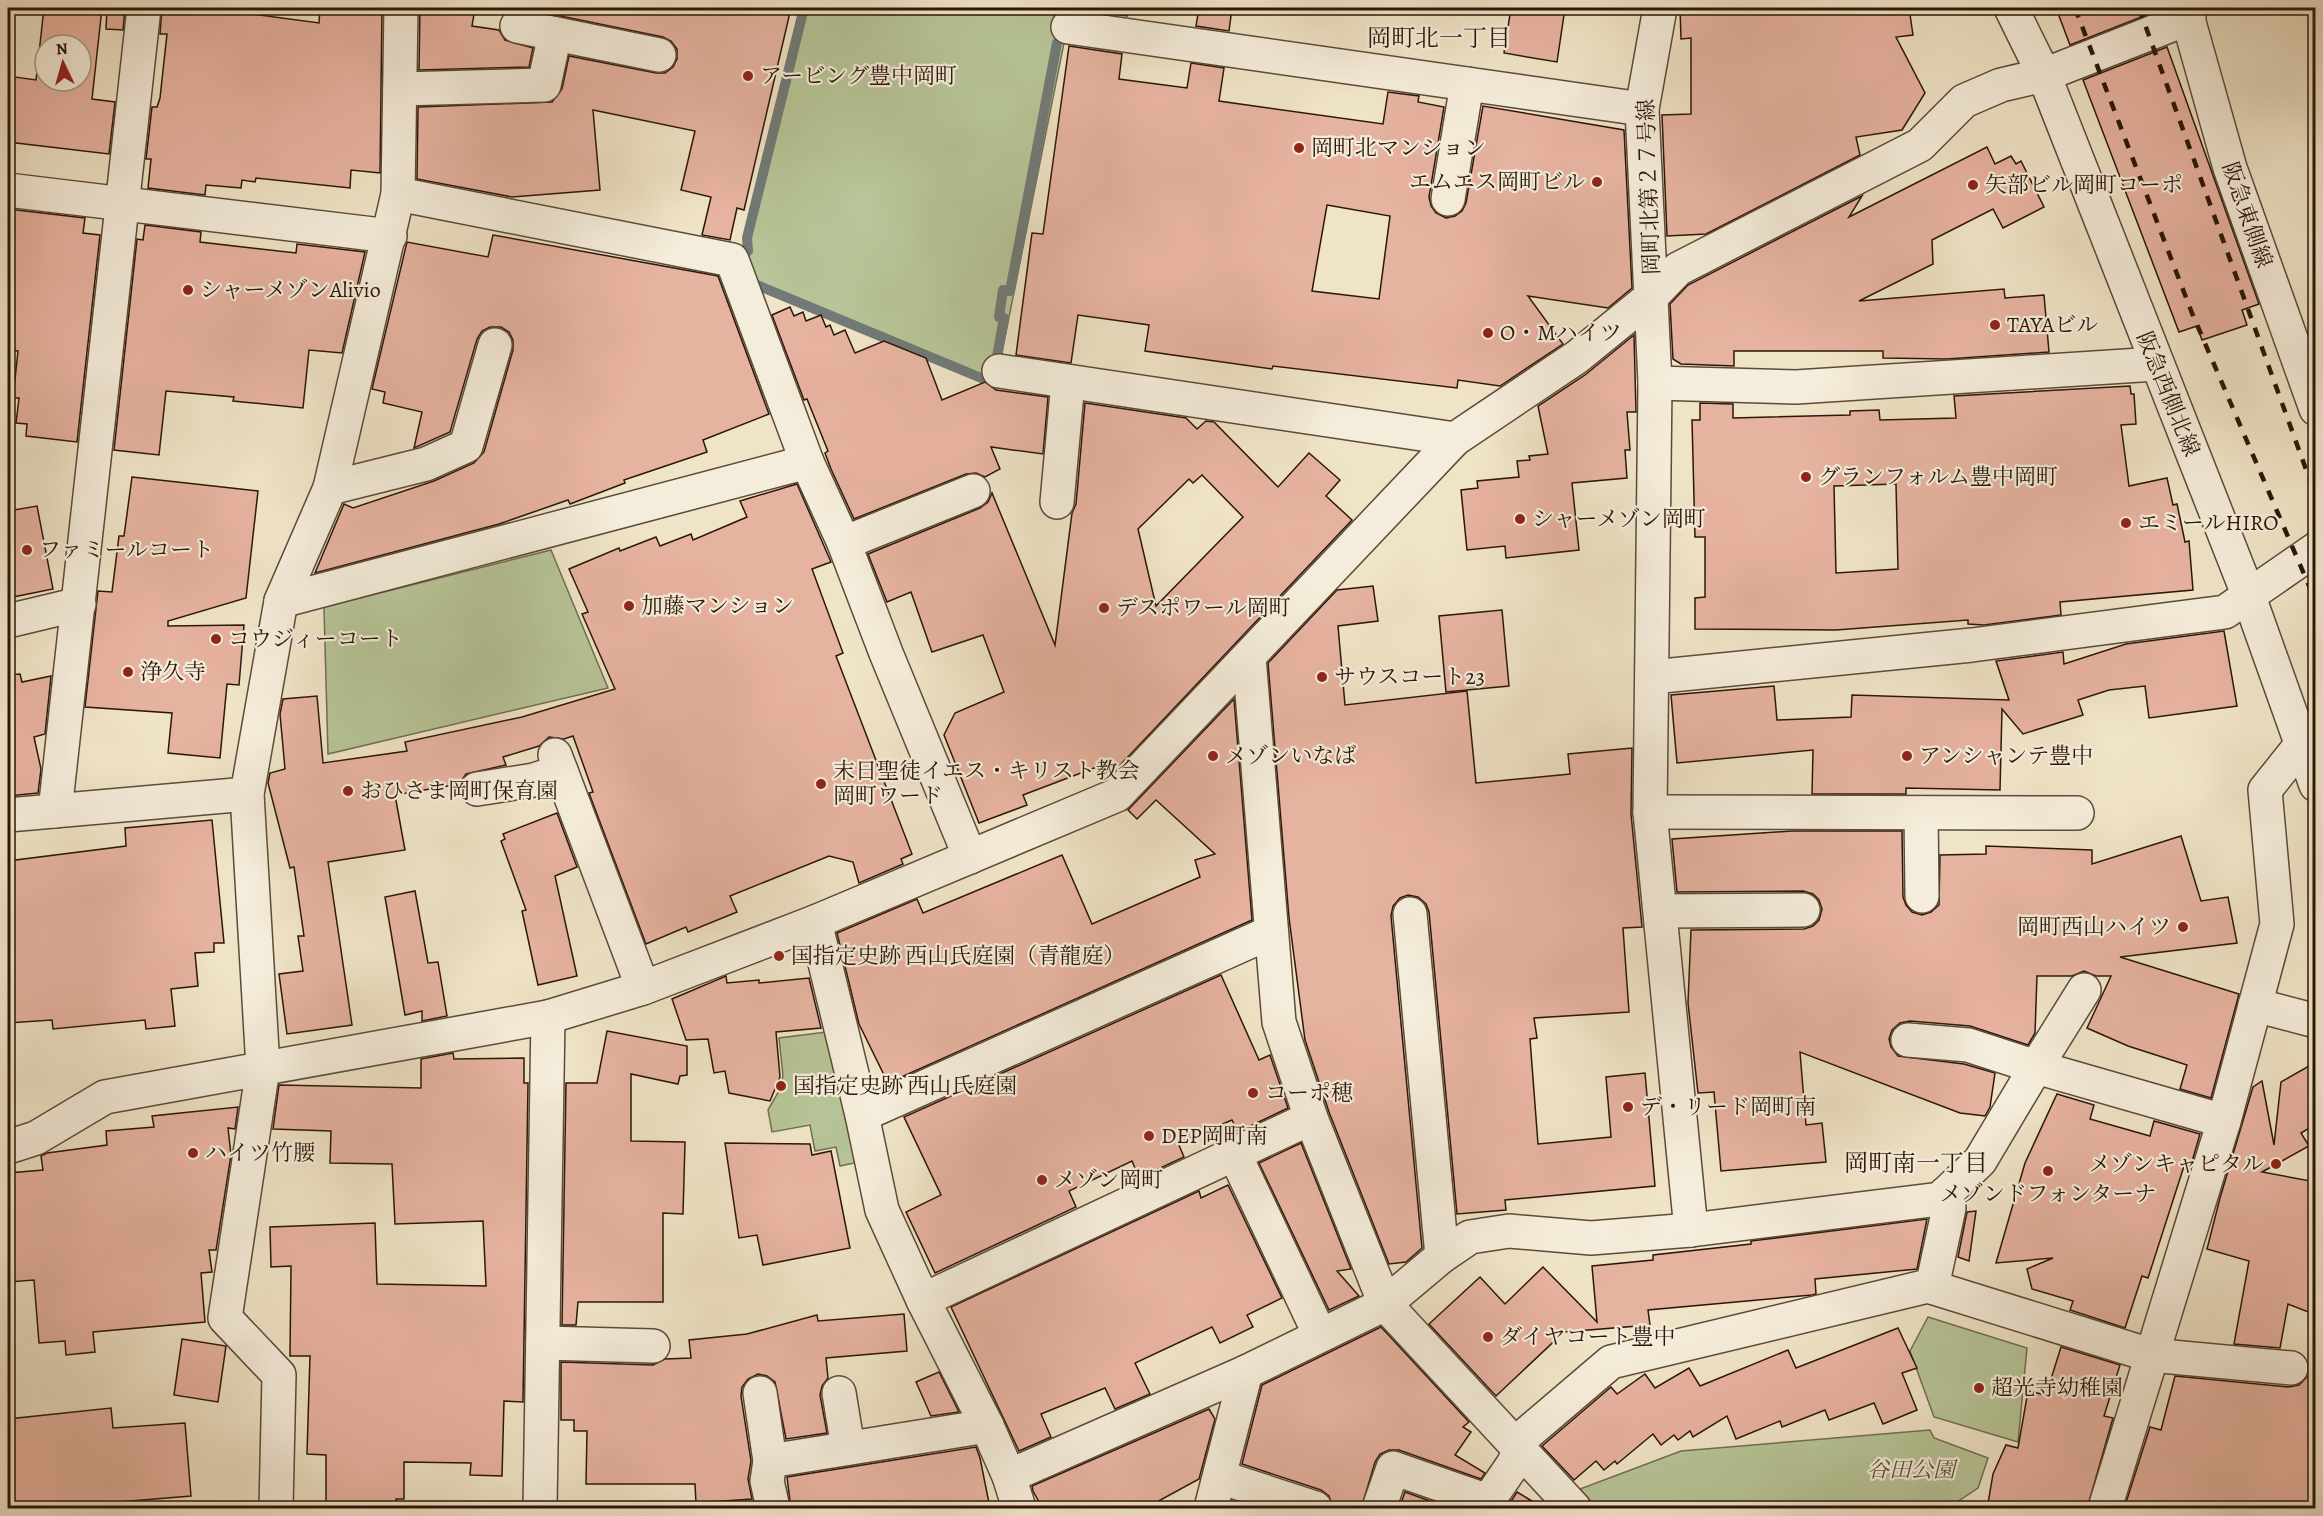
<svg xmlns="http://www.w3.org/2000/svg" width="2323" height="1516" viewBox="0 0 2323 1516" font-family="Alegreya,'Noto Serif JP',serif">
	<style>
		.green { fill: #b7c598; stroke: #716e50; stroke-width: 1.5 }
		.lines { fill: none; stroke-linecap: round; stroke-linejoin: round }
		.stream { stroke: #717a77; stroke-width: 10 }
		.building { fill: #e7b3a1; stroke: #2b1609; stroke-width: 1.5; fill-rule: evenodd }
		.minor-casing { stroke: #5c4a39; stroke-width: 36 }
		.minor { stroke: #f5eddb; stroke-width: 33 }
		.rail { stroke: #2b1609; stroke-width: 4.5; stroke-dasharray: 10 10; stroke-linecap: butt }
		.poi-dot { fill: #8f2418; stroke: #f5eddb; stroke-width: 2 }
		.labels { text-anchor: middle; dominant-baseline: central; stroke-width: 4.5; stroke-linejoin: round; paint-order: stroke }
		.poi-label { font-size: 22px; fill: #2b1609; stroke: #f5eddb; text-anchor: start }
		.street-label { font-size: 22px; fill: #2b1609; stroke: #f5eddb }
		.park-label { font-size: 22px; font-style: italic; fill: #5c533b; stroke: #f5eddb }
		.neighbourhood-label { font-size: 24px; fill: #2b1609; stroke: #f5eddb }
	</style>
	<rect width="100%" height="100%" fill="#f0e4c8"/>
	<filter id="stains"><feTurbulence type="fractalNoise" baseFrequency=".00333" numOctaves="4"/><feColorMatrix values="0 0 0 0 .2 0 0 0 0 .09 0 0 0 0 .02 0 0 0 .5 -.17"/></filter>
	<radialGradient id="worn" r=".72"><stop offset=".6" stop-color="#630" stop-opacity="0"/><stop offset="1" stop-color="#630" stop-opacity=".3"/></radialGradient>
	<g class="green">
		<polygon points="800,8 1071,8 995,387 749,282 745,241"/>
		<polygon points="551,550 608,688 328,754 324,607"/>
		<polygon points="826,1032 859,1162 840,1166 836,1147 815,1151 810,1125 772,1132 768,1110 780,1089 783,1076 779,1038"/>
		<polygon points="1928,1317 2027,1348 2018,1442 1934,1417 1910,1351"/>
		<polygon points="1930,1430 1934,1438 1988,1458 1978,1488 1948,1508 1597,1508 1580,1489 1681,1451"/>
	</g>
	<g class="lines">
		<g class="stream">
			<polyline points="748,251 747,238 804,8"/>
			<polyline points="757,285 986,380"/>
			<polyline points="995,368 1004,318 999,317 1003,290 1010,291 1057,43"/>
		</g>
	</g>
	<g class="building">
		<path d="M 44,8 L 102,8 L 92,99 L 115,102 L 109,154 L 8,142 L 8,76 L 36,80 ZM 45,45 L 81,45 L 81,81 L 45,81 Z"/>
		<polygon points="107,8 125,8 123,30 106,29"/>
		<polygon points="162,8 208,8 319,23 320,8 382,8 380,173 351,170 350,188 256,178 255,182 242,180 241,188 206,185 205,195 148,188 151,159 146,159 152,107 157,107 160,98 167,34 160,34"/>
		<polygon points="420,8 475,8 472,26 499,30 505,40 533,48 529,67 419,70"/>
		<polygon points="542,8 791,8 744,210 737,208 730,240 702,235 711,197 681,190 695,131 593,110 600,190 512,197 417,179 418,107 552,102 562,89 569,56 656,73 665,73 673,67 677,59 677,49 671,41 663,37 541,12"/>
		<polygon points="1075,8 1128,8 1127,16"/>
		<polygon points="1199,8 1232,8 1229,31 1196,26"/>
		<polygon points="1511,8 1565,8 1557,62 1504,53"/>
		<polygon points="1680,8 1909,8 1913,35 1896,37 1925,93 1902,130 1856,137 1860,155 1706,234 1667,236 1662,115 1691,114 1691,38 1681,39"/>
		<polygon points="2056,8 2152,8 2154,12 2070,45"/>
		<path d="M 1069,46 L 1122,54 L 1119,79 L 1187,88 L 1191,63 L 1224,68 L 1219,101 L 1383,124 L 1388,92 L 1419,96 L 1418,102 L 1444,107 L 1429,197 L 1431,206 L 1436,213 L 1446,218 L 1455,216 L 1462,211 L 1466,203 L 1483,106 L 1624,130 L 1632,288 L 1608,308 L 1528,296 L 1563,344 L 1500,386 L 1458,380 L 1457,388 L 1273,366 L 1272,369 L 1145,351 L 1149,325 L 1078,315 L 1071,363 L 1016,355 L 1032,233 L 1043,234 ZM 1327,205 L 1390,216 L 1379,299 L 1312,291 Z"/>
		<polygon points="2167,47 2259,304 2242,310 2247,325 2202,340 2197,326 2179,332 2083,80"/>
		<polygon points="1987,147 1995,164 2011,156 2016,164 2021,161 2044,207 2003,228 1993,209 1932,240 1933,264 1859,301 2004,289 2005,298 2044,295 2049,352 1947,359 1883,358 1883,351 1734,351 1734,366 1681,364 1673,359 1670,304 1688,285 1862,196 1849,217"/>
		<polygon points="8,209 85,218 83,233 100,235 77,442 26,436 27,424 16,423 19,398 13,398 18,351 8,350"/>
		<polygon points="145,225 201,232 200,242 296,253 297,244 365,252 342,353 309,350 303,408 233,401 234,397 166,391 159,455 114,450 137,239 143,240"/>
		<polygon points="493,235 718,276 769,414 703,440 707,452 624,480 625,483 570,504 568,500 499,524 315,573 344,504 353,508 434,481 474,463 484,452 513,350 513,340 509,332 501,327 490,327 482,331 477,339 450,432 414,448 422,412 383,403 385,392 372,389 407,242 488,257"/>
		<polygon points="790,307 794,316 803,312 806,321 821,315 826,327 830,325 834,335 845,330 855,353 884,341 926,358 942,400 985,382 996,390 1048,397 1043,454 991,447 1000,469 985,477 976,473 966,474 854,519 831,469 825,453 828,451 807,399 804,400 772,315"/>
		<polygon points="1634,335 1636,412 1627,412 1630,450 1625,450 1627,478 1572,483 1579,550 1506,558 1505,546 1467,550 1461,490 1478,488 1477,481 1519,477 1517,461 1530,460 1529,456 1548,454 1538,406 1585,375"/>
		<path d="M 2130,386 L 2131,394 L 2134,394 L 2136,424 L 2121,425 L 2129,486 L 2167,478 L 2173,505 L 2177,504 L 2185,542 L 2189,541 L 2193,590 L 2060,602 L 2061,615 L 1984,625 L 1968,624 L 1968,620 L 1836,630 L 1695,629 L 1695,598 L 1705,597 L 1705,537 L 1695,537 L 1692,420 L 1700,420 L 1700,403 L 1733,404 L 1733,418 L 1850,415 L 1850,411 L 1879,410 L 1880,420 L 1956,418 L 1954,396 ZM 1896,484 L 1898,569 L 1836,573 L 1834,486 Z"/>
		<path d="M 1085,403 L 1186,418 L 1197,429 L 1206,421 L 1214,422 L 1278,487 L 1309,453 L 1340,480 L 1326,496 L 1352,520 L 1107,779 L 1102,765 L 1023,795 L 1027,805 L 979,823 L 944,735 L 955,713 L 1004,692 L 983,635 L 932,652 L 911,592 L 887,602 L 868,554 L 980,508 L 988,502 L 992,493 L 1055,645 L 1072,513 L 1076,504 ZM 1202,475 L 1243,517 L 1156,606 L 1138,529 L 1189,479 L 1193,483 Z"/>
		<polygon points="132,477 258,491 246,598 168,621 168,626 244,625 239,685 227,684 220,758 168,753 172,713 85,707 98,591 112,592 119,536 124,536"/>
		<polygon points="797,484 831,562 812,569 843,653 836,656 912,854 901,859 903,864 859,883 853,862 829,856 730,896 737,912 688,932 686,927 646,944 589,793 593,792 573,736 564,739 549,737 539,746 503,757 506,765 466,774 459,784 395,795 405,850 328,862 352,1025 287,1034 279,974 303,971 298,936 304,936 294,867 290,868 268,783 270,773 285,769 280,714 283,699 317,696 323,763 407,751 405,742 522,717 615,689 582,614 588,612 569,569 619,548 620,551 656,537 660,546 691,534 693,540 747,517 740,501"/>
		<polygon points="37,506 53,589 8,598 8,511"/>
		<polygon points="1373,586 1378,621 1338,626 1345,705 1467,691 1476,783 1570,774 1568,754 1632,748 1631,814 1642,927 1623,928 1629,1012 1534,1018 1537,1038 1530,1039 1538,1144 1611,1137 1606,1077 1645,1073 1655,1186 1505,1200 1506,1210 1457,1214 1429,912 1426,904 1418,897 1408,895 1400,898 1393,906 1391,916 1422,1248 1406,1262 1389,1264 1329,1112 1305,1040 1289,918 1268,663 1337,590"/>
		<polygon points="1502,610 1509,686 1446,692 1439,616"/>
		<polygon points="2224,631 2237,706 2149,718 2145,686 2109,690 2078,700 2083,715 2023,734 2002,709 2000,790 1906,788 1906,794 1812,794 1813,750 1677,763 1671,695 1774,686 1777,720 1851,717 1852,695 2009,700 1996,661 2063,652 2064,664 2126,644"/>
		<polygon points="20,674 22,682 51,676 45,734 34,737 41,769 38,793 8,796 8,675"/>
		<polygon points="1234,699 1252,920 888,1083 859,1024 837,933 917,899 923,913 1062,855 1092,924 1200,877 1195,860 1215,854 1156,800 1137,819 1128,810"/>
		<polygon points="557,813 577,867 555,876 577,976 538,985 522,911 526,910 501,841 505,839 503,834"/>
		<polygon points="212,820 224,943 214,943 214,952 195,953 198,986 171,989 175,1026 146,1029 145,1020 53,1029 52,1020 8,1023 8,861 126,846 125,828"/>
		<polygon points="1792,831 1902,831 1903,897 1906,905 1912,912 1922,915 1931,912 1939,905 1940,855 1986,854 1986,846 2092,850 2092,864 2181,836 2201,901 2228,897 2237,943 2120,957 2239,994 2211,1098 2180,1089 2187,1065 2128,1046 2087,1028 2111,976 2096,976 2084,971 2072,976 2037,976 2035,1033 2028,1045 1970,1026 1910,1021 1900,1023 1892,1030 1889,1039 1891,1047 1898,1056 1964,1064 1995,1073 1990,1107 1985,1116 1960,1113 1800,1052 1806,1125 1822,1123 1826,1162 1721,1171 1714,1092 1698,1093 1688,1003 1691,930 1804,929 1813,926 1819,920 1822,909 1819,900 1813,894 1803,891 1677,892 1672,839"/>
		<polygon points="415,891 428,963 438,962 447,1016 422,1021 422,1011 405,1015 385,897"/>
		<polygon points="1221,975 1259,1060 1270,1055 1288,1108 1238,1132 1232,1120 1178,1143 1184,1157 1139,1178 1132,1161 1069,1191 1076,1207 935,1273 906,1212 941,1195 904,1117"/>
		<polygon points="726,976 727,983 759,980 759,983 809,978 821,1028 776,1032 780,1077 770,1101 729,1093 725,1071 714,1073 708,1039 686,1040 672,999"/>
		<polygon points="607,1031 687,1046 687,1075 680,1076 678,1084 631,1074 631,1141 685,1142 683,1214 663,1213 663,1302 578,1302 576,1325 562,1325 566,1083 597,1083"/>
		<polygon points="453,1053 454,1059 524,1058 524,1083 528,1083 523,1402 504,1401 502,1476 470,1475 471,1463 404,1462 404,1499 396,1499 397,1509 326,1509 326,1455 307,1454 310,1356 290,1356 291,1266 271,1267 270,1227 375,1223 377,1284 486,1286 483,1221 395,1224 392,1164 330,1163 331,1131 273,1129 279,1085 421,1088 421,1059"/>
		<polygon points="2316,1062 2316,1124 2301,1133 2309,1146 2262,1172 2316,1182 2316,1315 2288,1304 2280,1348 2234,1344 2249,1261 2207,1249 2220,1198 2253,1087 2262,1081 2274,1145 2281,1082"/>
		<polygon points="2057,1094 2094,1105 2090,1119 2150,1136 2154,1121 2200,1134 2191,1165 2185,1163 2148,1278 2142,1276 2125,1328 2070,1310 2073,1301 2032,1289 2027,1269 2053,1258 1996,1263 2025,1163"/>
		<polygon points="238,1107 235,1129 228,1128 231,1155 216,1250 209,1250 212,1272 201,1273 205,1322 93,1332 95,1352 66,1355 65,1341 39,1343 34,1280 8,1282 8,1173 43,1170 41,1156 47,1153 107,1145 106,1131 154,1127 152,1116"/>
		<polygon points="725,1143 810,1144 812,1155 831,1151 850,1248 763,1265 757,1235 739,1238"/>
		<polygon points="1301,1143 1351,1269 1337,1271 1359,1296 1329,1310 1259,1163"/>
		<polygon points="1228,1185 1282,1298 1247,1315 1253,1327 1220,1343 1212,1327 1135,1363 1150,1394 1115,1409 1105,1388 1041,1414 1051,1437 1019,1451 951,1307 1199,1191 1201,1198"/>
		<polygon points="1976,1211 1969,1261 1958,1257 1967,1212"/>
		<polygon points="1927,1219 1917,1269 1815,1279 1816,1294 1812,1295 1648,1310 1650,1325 1564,1332 1496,1396 1429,1324 1480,1277 1505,1304 1543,1267 1597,1322 1592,1266 1653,1260 1653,1255 1751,1244 1751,1241"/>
		<polygon points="904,1314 907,1351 826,1358 828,1378 822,1386 820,1395 827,1433 786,1439 775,1382 767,1376 758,1374 748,1379 742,1387 741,1396 751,1461 748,1479 752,1499 696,1503 695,1484 586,1484 587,1431 574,1431 574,1420 561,1420 561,1362 653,1365 665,1359 691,1358 689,1340 747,1334 817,1315 818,1321"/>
		<polygon points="1381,1327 1469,1422 1463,1427 1471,1432 1455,1455 1485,1473 1481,1479 1399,1450 1389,1450 1380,1454 1375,1462 1361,1509 1333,1509 1329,1496 1321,1490 1242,1464 1262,1385"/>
		<polygon points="1898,1328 1917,1368 1902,1373 1917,1410 1883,1424 1874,1403 1829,1420 1825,1410 1782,1427 1780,1421 1736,1439 1727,1416 1693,1437 1690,1431 1678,1440 1674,1435 1661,1445 1653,1434 1617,1464 1615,1461 1604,1470 1596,1461 1574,1480 1542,1446 1611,1387 1617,1394 1645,1374 1655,1388 1689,1368 1700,1386 1788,1350 1796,1368"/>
		<polygon points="182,1339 226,1346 218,1402 174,1395"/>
		<polygon points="2061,1347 2120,1365 2104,1416 2113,1418 2087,1509 1987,1509 1993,1474 2006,1445 2018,1448 2028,1391 2046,1395"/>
		<polygon points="939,1372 959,1412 931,1416 916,1382"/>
		<polygon points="2175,1376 2289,1387 2299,1385 2307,1377 2316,1377 2316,1509 2124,1509 2150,1427 2161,1430"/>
		<polygon points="111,1408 113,1428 185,1423 191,1496 94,1504 94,1509 13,1509 12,1496 8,1496 8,1419"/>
		<polygon points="1209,1409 1215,1419 1199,1479 1144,1509 1043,1509 1033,1491 1032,1486"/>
		<polygon points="976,1447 980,1458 989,1503 956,1509 791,1509 787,1477"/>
		<polygon points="1405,1492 1452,1509 1399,1509"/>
		<polygon points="1517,1492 1545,1509 1506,1509"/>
	</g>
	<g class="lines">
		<g class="minor-casing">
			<g id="minor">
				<polyline points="1660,8 1642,109 1655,383 1650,812 1691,1230"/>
				<polyline points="2011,8 2044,75 2248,594 2316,785"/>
				<polyline points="2185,8 2230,168 2316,409"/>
				<polyline points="517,26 659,55"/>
				<polyline points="1068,27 1642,109"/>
				<polyline points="400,89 544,85 555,34"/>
				<polyline points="8,190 390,236"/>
				<polyline points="398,194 732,260 807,462 844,543 886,653 970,857"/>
				<polyline points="1448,199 1467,84"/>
				<polyline points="999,371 1455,439"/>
				<polyline points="1655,383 1796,387 2156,364"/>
				<polyline points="330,488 426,464 466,446 495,345"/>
				<polyline points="1057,502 1068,382"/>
				<polyline points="844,543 973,491"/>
				<polyline points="281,601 807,462"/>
				<polyline points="8,621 79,604"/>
				<polyline points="1249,657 1279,1022 1311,1118 1385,1304 1574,1508"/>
				<polyline points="1652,677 1972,645 2225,612 2316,549"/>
				<polyline points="555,755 643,988"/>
				<polyline points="477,789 534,780 561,771"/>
				<polyline points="55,811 144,8"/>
				<polyline points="1650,812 2077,813"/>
				<polyline points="1921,813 1922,896"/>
				<polyline points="8,815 247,794"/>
				<polyline points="1661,911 1803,910"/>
				<polyline points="1410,914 1442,1256"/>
				<polyline points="815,922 862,1115 882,1210 923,1300 987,1426 1009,1476 1019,1508"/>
				<polyline points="2255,1005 2316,1021"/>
				<polyline points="1908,1040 1968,1045 2036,1067 2084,990"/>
				<polyline points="862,1115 1271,932"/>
				<polyline points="8,1147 36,1138 105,1097 548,1017 643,988 815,922 1117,795 1455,439 1577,357 1652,296 1678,269 1920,145 1964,101 2001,85 2044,75 2189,18"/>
				<polyline points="1234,1153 1320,1335"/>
				<polyline points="1932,1287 1949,1208 1945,1194"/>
				<polyline points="923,1300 1311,1118"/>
				<polyline points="543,1343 653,1346"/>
				<polyline points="760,1393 770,1461"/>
				<polyline points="839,1393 848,1448"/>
				<polyline points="1009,1476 1246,1372 1385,1304 1442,1256 1470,1237 1509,1231 1591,1238 1691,1230 1940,1199 1980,1161 2036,1067 2224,1121"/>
				<polyline points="1220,1477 1315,1508"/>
				<polyline points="276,1508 279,1375 225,1318 263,1068 247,794 281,601 330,488 398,194 401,8"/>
				<polyline points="540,1508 548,1017"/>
				<polyline points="773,1508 767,1481 770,1461 987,1426"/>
				<polyline points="1211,1508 1246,1372"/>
				<polyline points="1379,1508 1393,1468 1488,1501 1514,1463 1523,1437 1611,1362 1928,1286 2150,1355 2291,1368"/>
				<polyline points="2105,1508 2224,1121 2277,924 2265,790 2301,745"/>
			</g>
		</g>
		<use href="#minor" class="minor"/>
		<g class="rail">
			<polyline points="2075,8 2192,313 2316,602"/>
			<polyline points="2139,8 2316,497"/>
		</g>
	</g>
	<g class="poi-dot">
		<circle cx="748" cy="76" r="6"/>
		<circle cx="1299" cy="148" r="6"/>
		<circle cx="1597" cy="182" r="6"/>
		<circle cx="1973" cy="185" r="6"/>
		<circle cx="188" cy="290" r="6"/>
		<circle cx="1995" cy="325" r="6"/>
		<circle cx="1488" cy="333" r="6"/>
		<circle cx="1806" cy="477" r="6"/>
		<circle cx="1520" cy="519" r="6"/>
		<circle cx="2126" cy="523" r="6"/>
		<circle cx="27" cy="550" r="6"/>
		<circle cx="629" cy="606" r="6"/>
		<circle cx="1104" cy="608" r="6"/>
		<circle cx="216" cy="639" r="6"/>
		<circle cx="128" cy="672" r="6"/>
		<circle cx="1322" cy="677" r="6"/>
		<circle cx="1213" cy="756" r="6"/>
		<circle cx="1907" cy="756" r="6"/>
		<circle cx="821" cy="784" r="6"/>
		<circle cx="348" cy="791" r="6"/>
		<circle cx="2183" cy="927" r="6"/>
		<circle cx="779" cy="956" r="6"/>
		<circle cx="781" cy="1086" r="6"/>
		<circle cx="1253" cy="1093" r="6"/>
		<circle cx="1628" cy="1107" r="6"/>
		<circle cx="1149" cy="1136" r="6"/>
		<circle cx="193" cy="1153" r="6"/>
		<circle cx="2276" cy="1164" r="6"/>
		<circle cx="2048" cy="1171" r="6"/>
		<circle cx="1042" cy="1180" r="6"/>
		<circle cx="1488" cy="1337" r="6"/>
		<circle cx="1979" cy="1388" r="6"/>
	</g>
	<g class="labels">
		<g class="poi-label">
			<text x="760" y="76">アービング豊中岡町</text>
			<text x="1311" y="148">岡町北マンション</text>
			<text x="1585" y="182" text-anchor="end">エムエス岡町ビル</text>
			<text x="1985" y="185">矢部ビル岡町コーポ</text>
			<text x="200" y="290">シャーメゾンAlivio</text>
			<text x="2007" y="325">TAYAビル</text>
			<text x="1500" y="333">O・Mハイツ</text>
			<text x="1818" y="477">グランフォルム豊中岡町</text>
			<text x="1532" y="519">シャーメゾン岡町</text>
			<text x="2138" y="523">エミールHIRO</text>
			<text x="39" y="550">ファミールコート</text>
			<text x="641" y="606">加藤マンション</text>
			<text x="1116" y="608">デスポワール岡町</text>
			<text x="228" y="639">コウジィーコート</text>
			<text x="140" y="672">浄久寺</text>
			<text x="1334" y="677">サウスコート23</text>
			<text x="1225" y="756">メゾンいなば</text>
			<text x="1919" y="756">アンシャンテ豊中</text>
			<text x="833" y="771">末日聖徒イエス・キリスト教会<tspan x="833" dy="25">岡町ワード</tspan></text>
			<text x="360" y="791">おひさま岡町保育園</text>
			<text x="2171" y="927" text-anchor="end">岡町西山ハイツ</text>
			<text x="791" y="956">国指定史跡 西山氏庭園（青龍庭）</text>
			<text x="793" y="1086">国指定史跡 西山氏庭園</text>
			<text x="1265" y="1093">コーポ穂</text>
			<text x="1640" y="1107">デ・リード岡町南</text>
			<text x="1161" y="1136">DEP岡町南</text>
			<text x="205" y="1153">ハイツ竹腰</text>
			<text x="2264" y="1164" text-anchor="end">メゾンキャピタル</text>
			<text x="1054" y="1180">メゾン岡町</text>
			<text x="2048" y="1194" text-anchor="middle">メゾンドフォンターナ</text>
			<text x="1500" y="1337">ダイヤコート豊中</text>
			<text x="1991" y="1388">超光寺幼稚園</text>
		</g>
		<g class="street-label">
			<text transform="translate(1649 187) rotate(-92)">岡町北第２７号線</text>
			<text transform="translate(2247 215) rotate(71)">阪急東側線</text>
			<text transform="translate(2168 394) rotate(68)">阪急西側北線</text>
		</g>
		<g class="park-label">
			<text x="1911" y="1470">谷田公園</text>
		</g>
		<g class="neighbourhood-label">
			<text x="1439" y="38">岡町北一丁目</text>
			<text x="1916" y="1163">岡町南一丁目</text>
		</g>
	</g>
	<rect width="2323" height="1516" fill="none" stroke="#f0e4c8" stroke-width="30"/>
	<rect x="9" y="9" width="2305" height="1498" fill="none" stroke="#2b1609" stroke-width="3"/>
	<rect x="15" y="15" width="2293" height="1486" fill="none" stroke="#2b1609" stroke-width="1.5"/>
	<g transform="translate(63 63) rotate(355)"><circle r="28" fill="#f5eddb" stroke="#a49787" stroke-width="1.5"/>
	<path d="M0-4.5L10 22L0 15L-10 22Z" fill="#8f2418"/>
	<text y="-9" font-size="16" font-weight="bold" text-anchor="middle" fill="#2b1609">N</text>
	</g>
	<rect width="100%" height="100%" filter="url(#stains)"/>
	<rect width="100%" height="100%" fill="url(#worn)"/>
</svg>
